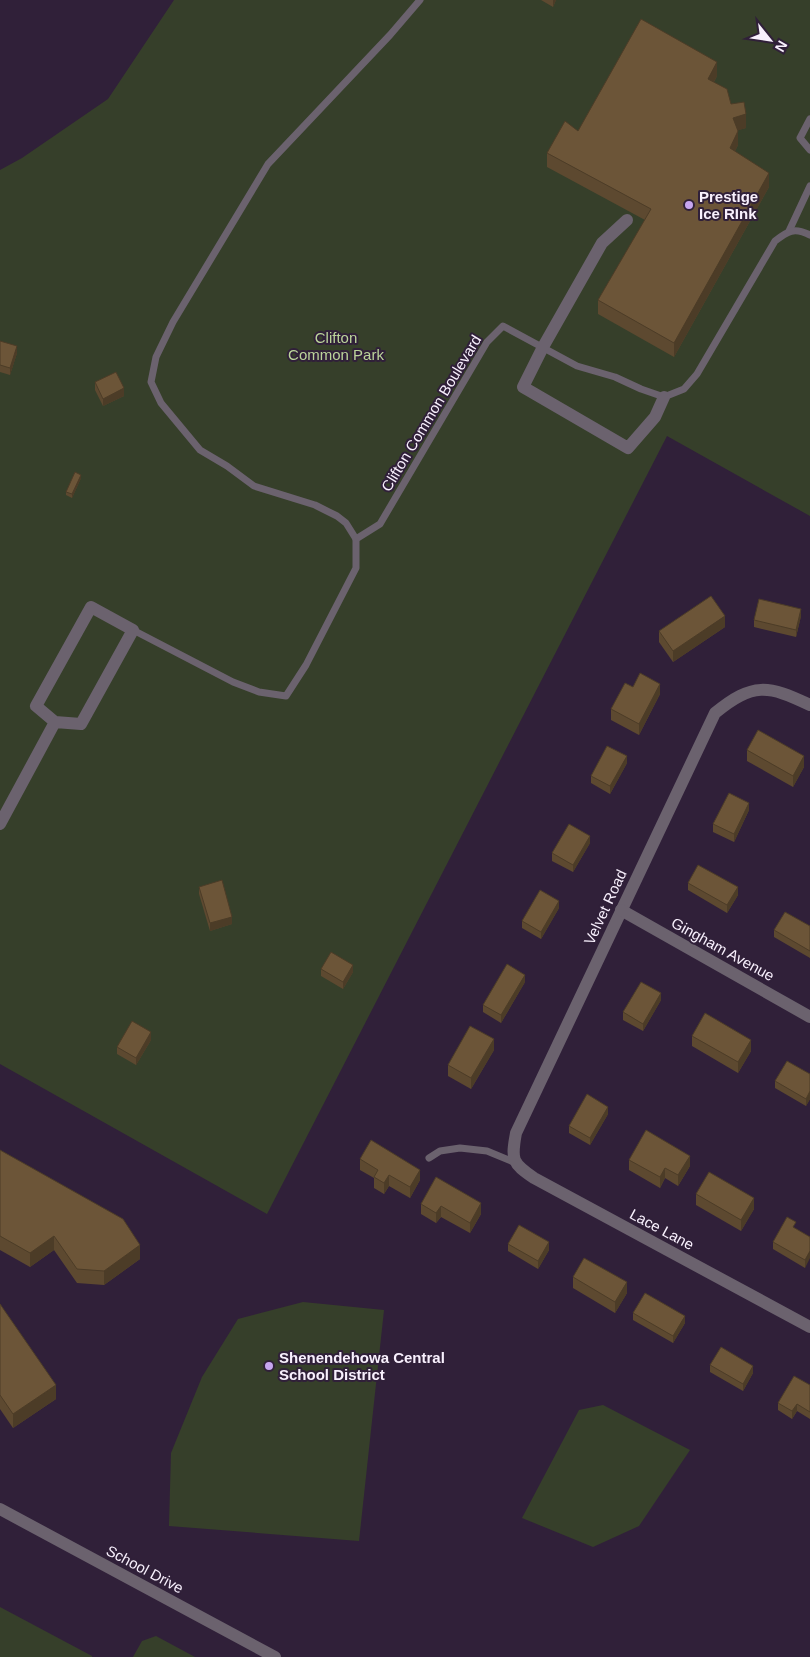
<svg xmlns="http://www.w3.org/2000/svg" width="810" height="1657" viewBox="0 0 810 1657" font-family="Arial,sans-serif">
	<style>
		.green { fill: #363f2a }
		.lines { fill: none; stroke-linecap: round; stroke-linejoin: round }
		.lane { stroke: #6b626e; stroke-width: 7 }
		.street { stroke: #6b626e; stroke-width: 12 }
		.wall { fill: #5d4930 }
		.shaded-wall { fill: #4c3c27 }
		.building { fill: #6c5538; stroke: #4c3c27 }
		.poi-dot { fill: #c7a6f0; stroke: #302039; stroke-width: 2 }
		.labels { text-anchor: middle; dominant-baseline: central; stroke-width: 4; stroke-linejoin: round; paint-order: stroke }
		.poi-label { font-size: 15px; font-weight: bold; fill: #f8f0fd; stroke: #302039; text-anchor: start }
		.park-label { font-size: 15px; fill: #bbd49a; stroke: #302039 }
		.street-label { font-size: 15px; fill: #f8f0fd; stroke: #302039 }
	</style>
	<rect width="100%" height="100%" fill="#302039"/>
	<g class="green">
		<polygon points="174,0 810,0 810,516 667,436 267,1214 0,1064 0,170 22,158 108,99"/>
		<polygon points="303,1302 384,1310 359,1541 169,1526 171,1453 202,1377 238,1319"/>
		<polygon points="603,1405 690,1450 639,1526 593,1547 522,1518 579,1410"/>
		<polygon points="0,1607 92,1656 92,1657 0,1657"/>
		<polygon points="156,1636 195,1657 133,1657 142,1641"/>
	</g>
	<g class="lines">
		<g class="lane">
			<polyline points="810,119 800,138 810,150"/>
			<polyline points="789,231 810,186"/>
			<polyline points="356,539 346,523 337,516 315,505 254,486 227,466 200,450 161,403 151,382 156,357 173,322 268,164 390,35 420,0"/>
			<path d="M 133,630 L 233,682 L 259,692 L 286,696 L 306,665 L 356,568 L 356,539 L 380,524 L 487,342 L 503,326 L 577,366 L 615,377 L 641,389 L 664,397 L 684,389 L 697,374 L 775,241 C 788,231 794,227 810,235"/>
			<polyline points="429,1158 440,1151 460,1148 487,1151 516,1163"/>
		</g>
		<g class="street">
			<polyline points="627,220 602,243 543,347 523,387 628,448 655,417 664,397"/>
			<path d="M 810,705 C 768,685 753,682 715,713 L 516,1133 C 511,1160 512,1163 534,1178 L 810,1327"/>
			<polyline points="0,824 55,722 36,706 91,607 133,630 81,724 55,722"/>
			<polyline points="621,910 810,1017"/>
			<polyline points="0,1509 275,1657"/>
		</g>
	</g>
	<g class="wall">
		<polygon points="541,0 556,0 553,7"/>
		<polygon points="717,76 714,82 731,104 746,128 738,130 738,145 735,151 769,187 674,357 598,314 598,300 645,220 547,167 547,153 578,131"/>
		<polygon points="0,341 17,353 10,375 0,372"/>
		<polygon points="95,382 124,396 103,406 95,390"/>
		<polygon points="81,478 72,498 66,495 66,492"/>
		<polygon points="801,616 796,637 754,627 754,620"/>
		<polygon points="725,627 673,662 659,642 659,631"/>
		<polygon points="633,687 660,694 639,735 611,720 611,709"/>
		<polygon points="747,750 804,767 793,787 747,761"/>
		<polygon points="627,763 610,794 591,783 591,776"/>
		<polygon points="749,810 734,842 713,832 713,824"/>
		<polygon points="590,843 573,872 552,861 552,853"/>
		<polygon points="688,883 738,895 727,913 688,890"/>
		<polygon points="199,887 232,924 210,931 199,894"/>
		<polygon points="559,908 541,939 522,928 522,921"/>
		<polygon points="810,926 810,958 774,937 774,930"/>
		<polygon points="321,969 353,972 343,989 321,976"/>
		<polygon points="525,982 501,1023 483,1012 483,1005"/>
		<polygon points="661,1000 643,1031 623,1020 623,1012"/>
		<polygon points="692,1036 751,1051 738,1073 692,1046"/>
		<polygon points="151,1040 136,1065 117,1054 117,1047"/>
		<polygon points="494,1050 471,1089 448,1076 448,1065"/>
		<polygon points="810,1074 810,1099 806,1106 775,1088 775,1081"/>
		<polygon points="608,1114 590,1145 569,1133 569,1126"/>
		<polygon points="0,1150 140,1259 104,1285 77,1283 54,1250 30,1267 0,1250"/>
		<polygon points="360,1159 420,1180 410,1198 389,1186 384,1194 374,1188 374,1178 360,1170"/>
		<polygon points="629,1160 690,1166 678,1186 665,1178 660,1188 629,1170"/>
		<polygon points="436,1177 481,1214 470,1233 441,1217 436,1223 421,1214 421,1204"/>
		<polygon points="696,1194 754,1209 741,1231 696,1205"/>
		<polygon points="796,1229 810,1237 805,1268 773,1249 773,1242"/>
		<polygon points="508,1244 549,1250 538,1269 508,1251"/>
		<polygon points="573,1277 627,1293 615,1313 573,1288"/>
		<polygon points="0,1304 56,1399 13,1428 0,1409"/>
		<polygon points="633,1313 685,1323 673,1343 633,1320"/>
		<polygon points="710,1365 753,1373 743,1391 710,1372"/>
		<polygon points="810,1385 810,1419 797,1411 792,1419 778,1410 778,1403"/>
	</g>
	<g class="shaded-wall">
		<polygon points="553,0 556,0 553,7"/>
		<polygon points="717,62 717,76 708,93 708,79"/>
		<polygon points="746,114 746,128 733,132 733,118"/>
		<polygon points="738,131 738,145 730,162 730,148"/>
		<polygon points="769,173 769,187 674,357 674,343"/>
		<polygon points="17,346 17,353 10,375 10,368"/>
		<polygon points="124,388 124,396 103,406 103,399"/>
		<polygon points="81,475 81,478 72,498 72,494"/>
		<polygon points="801,609 801,616 796,637 796,630"/>
		<polygon points="725,616 725,627 673,662 673,651"/>
		<polygon points="660,684 660,694 639,735 639,724"/>
		<polygon points="627,756 627,763 610,794 610,786"/>
		<polygon points="804,756 804,767 793,787 793,776"/>
		<polygon points="749,803 749,810 734,842 734,834"/>
		<polygon points="590,836 590,843 573,872 573,865"/>
		<polygon points="738,887 738,895 727,913 727,905"/>
		<polygon points="559,901 559,908 541,939 541,932"/>
		<polygon points="232,917 232,924 210,931 210,923"/>
		<polygon points="353,965 353,972 343,989 343,982"/>
		<polygon points="525,975 525,982 501,1023 501,1015"/>
		<polygon points="661,993 661,1000 643,1031 643,1024"/>
		<polygon points="151,1032 151,1040 136,1065 136,1058"/>
		<polygon points="494,1039 494,1050 471,1089 471,1078"/>
		<polygon points="751,1040 751,1051 738,1073 738,1062"/>
		<polygon points="810,1091 810,1099 806,1106 806,1099"/>
		<polygon points="608,1107 608,1114 590,1145 590,1138"/>
		<polygon points="690,1156 690,1166 678,1186 678,1175"/>
		<polygon points="665,1168 665,1178 660,1188 660,1177"/>
		<polygon points="420,1170 420,1180 410,1198 410,1187"/>
		<polygon points="389,1175 389,1186 384,1194 384,1183"/>
		<polygon points="754,1198 754,1209 741,1231 741,1220"/>
		<polygon points="481,1203 481,1214 470,1233 470,1223"/>
		<polygon points="441,1206 441,1217 436,1223 436,1213"/>
		<polygon points="54,1236 54,1250 30,1267 30,1253"/>
		<polygon points="549,1242 549,1250 538,1269 538,1261"/>
		<polygon points="140,1245 140,1259 104,1285 104,1271"/>
		<polygon points="810,1251 810,1258 805,1268 805,1260"/>
		<polygon points="627,1282 627,1293 615,1313 615,1302"/>
		<polygon points="685,1316 685,1323 673,1343 673,1336"/>
		<polygon points="753,1366 753,1373 743,1391 743,1384"/>
		<polygon points="56,1385 56,1399 13,1428 13,1414"/>
		<polygon points="797,1404 797,1411 792,1419 792,1411"/>
	</g>
	<g class="building">
		<polygon points="641,19 717,62 708,79 727,89 731,104 744,102 746,114 733,118 738,131 730,148 769,173 674,343 598,300 651,209 547,153 565,121 578,131"/>
		<polygon points="0,341 17,346 10,368 0,365"/>
		<polygon points="116,372 124,388 103,399 95,382"/>
		<polygon points="75,472 81,475 72,494 66,492"/>
		<polygon points="711,596 725,616 673,651 659,631"/>
		<polygon points="759,599 801,609 796,630 754,620"/>
		<polygon points="640,673 660,684 639,724 611,709 625,683 633,687"/>
		<polygon points="758,730 804,756 793,776 747,750"/>
		<polygon points="607,746 627,756 610,786 591,776"/>
		<polygon points="729,793 749,803 734,834 713,824"/>
		<polygon points="569,824 590,836 573,865 552,853"/>
		<polygon points="698,865 738,887 727,905 688,883"/>
		<polygon points="222,880 232,917 210,923 199,887"/>
		<polygon points="540,890 559,901 541,932 522,921"/>
		<polygon points="785,912 810,926 810,951 774,930"/>
		<polygon points="331,952 353,965 343,982 321,969"/>
		<polygon points="507,964 525,975 501,1015 483,1005"/>
		<polygon points="641,982 661,993 643,1024 623,1012"/>
		<polygon points="705,1013 751,1040 738,1062 692,1036"/>
		<polygon points="132,1021 151,1032 136,1058 117,1047"/>
		<polygon points="470,1026 494,1039 471,1078 448,1065"/>
		<polygon points="787,1061 810,1074 810,1091 806,1099 775,1081"/>
		<polygon points="587,1094 608,1107 590,1138 569,1126"/>
		<polygon points="646,1130 690,1156 678,1175 665,1168 660,1177 629,1160"/>
		<polygon points="371,1140 420,1170 410,1187 389,1175 384,1183 374,1177 378,1170 360,1159"/>
		<polygon points="0,1150 123,1219 140,1245 104,1271 77,1269 54,1236 30,1253 0,1236"/>
		<polygon points="709,1172 754,1198 741,1220 696,1194"/>
		<polygon points="436,1177 481,1203 470,1223 441,1206 436,1213 421,1204"/>
		<polygon points="787,1217 796,1222 793,1227 810,1237 810,1251 805,1260 773,1242"/>
		<polygon points="519,1225 549,1242 538,1261 508,1244"/>
		<polygon points="584,1258 627,1282 615,1302 573,1277"/>
		<polygon points="645,1293 685,1316 673,1336 633,1313"/>
		<polygon points="0,1304 56,1385 13,1414 0,1395"/>
		<polygon points="721,1347 753,1366 743,1384 710,1365"/>
		<polygon points="794,1376 810,1385 810,1412 797,1404 792,1411 778,1403"/>
	</g>
	<g class="poi-dot">
		<circle cx="689" cy="205" r="5"/>
		<circle cx="269" cy="1366" r="5"/>
	</g>
	<g class="labels">
		<g class="poi-label">
			<text x="699" y="196">Prestige<tspan x="699" dy="17">Ice RInk</tspan></text>
			<text x="279" y="1357">Shenendehowa Central<tspan x="279" dy="17">School District</tspan></text>
		</g>
		<g class="park-label">
			<text x="336" y="337">Clifton<tspan x="336" dy="17">Common Park</tspan></text>
		</g>
		<g class="street-label">
			<text transform="translate(431 413) rotate(-59)">Clifton Common Boulevard</text>
			<text transform="translate(605 907) rotate(-65)">Velvet Road</text>
			<text transform="translate(723 949) rotate(29)">Gingham Avenue</text>
			<text transform="translate(662 1229) rotate(28)">Lace Lane</text>
			<text transform="translate(145 1569) rotate(28)">School Drive</text>
		</g>
	</g>
	<g transform="translate(770 40) rotate(120)" stroke="#302039" stroke-width="4" paint-order="stroke">
	<path d="M0-4L9 19L0 12L-9 19Z" fill="#f8f0fd"/>
	<text y="-8" font-size="14" font-weight="bold" text-anchor="middle" fill="#f8f0fd">N</text>
	</g>
</svg>
